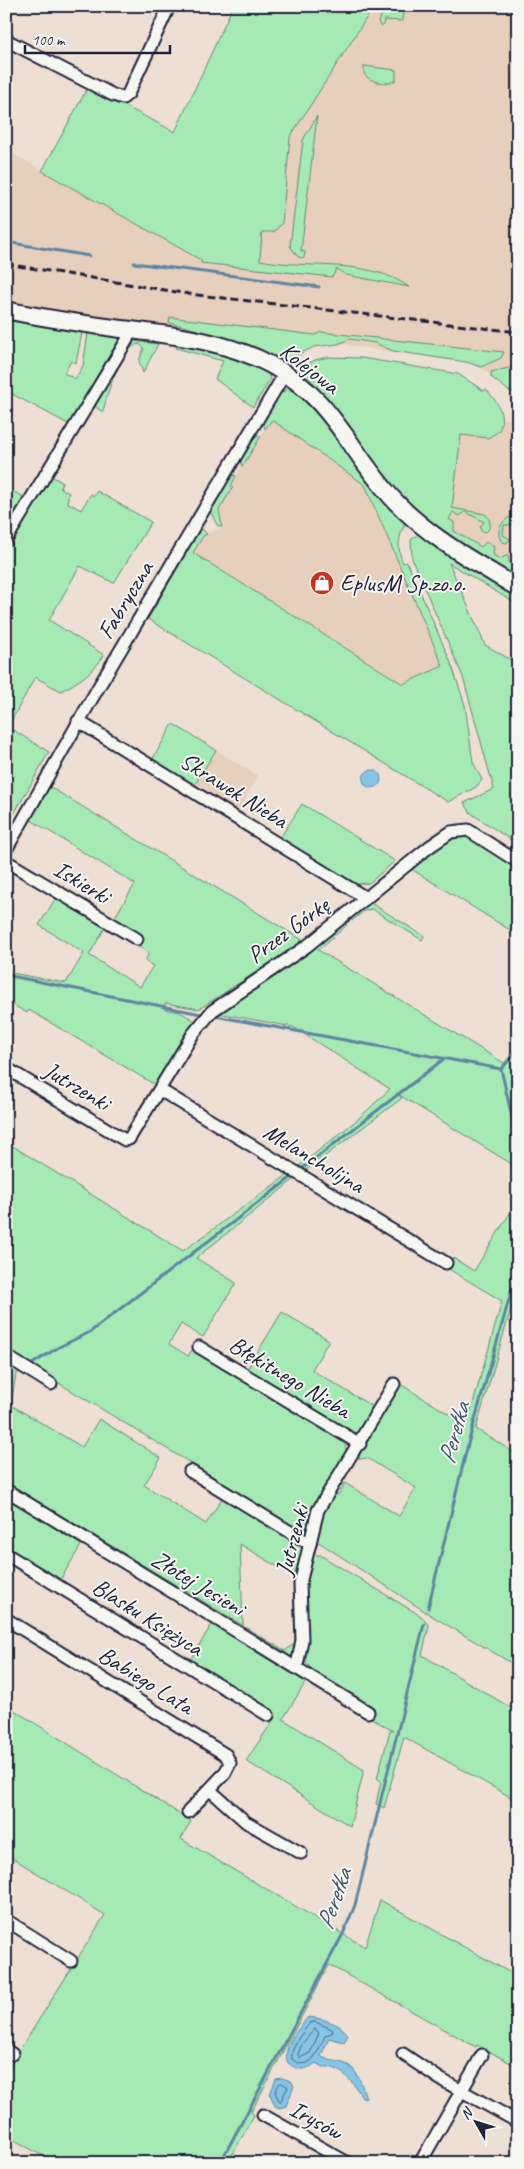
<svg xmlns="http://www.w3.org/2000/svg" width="524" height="2169" viewBox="0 0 524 2169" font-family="Caveat,sans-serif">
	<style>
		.built { fill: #e7cfbd }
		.green { fill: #a5eab5; stroke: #648678; fill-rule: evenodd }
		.water { fill: #86c5e6; stroke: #5e84a2 }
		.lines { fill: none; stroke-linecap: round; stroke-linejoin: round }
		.shore { stroke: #4a637f; stroke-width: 1 }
		.stream { stroke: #5e84a2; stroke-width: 3 }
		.street-casing { stroke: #22223b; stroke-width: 15 }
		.secondary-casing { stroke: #22223b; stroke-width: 20 }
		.street { stroke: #f6f6f2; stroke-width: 11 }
		.secondary { stroke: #f6f6f2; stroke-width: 16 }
		.rail { stroke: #22223b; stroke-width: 3; stroke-dasharray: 8 4; stroke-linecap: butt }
		.labels { text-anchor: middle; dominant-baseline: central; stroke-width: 4; stroke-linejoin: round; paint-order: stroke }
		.street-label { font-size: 24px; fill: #22223b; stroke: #f6f6f2 }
		.poi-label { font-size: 24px; fill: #22223b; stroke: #f6f6f2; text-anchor: start }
		.water-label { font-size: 25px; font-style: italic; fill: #40536e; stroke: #f6f6f2 }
	</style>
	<rect width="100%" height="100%" fill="#eddfd3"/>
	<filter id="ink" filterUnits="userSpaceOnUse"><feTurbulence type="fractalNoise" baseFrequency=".02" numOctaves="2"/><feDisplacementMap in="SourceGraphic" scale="10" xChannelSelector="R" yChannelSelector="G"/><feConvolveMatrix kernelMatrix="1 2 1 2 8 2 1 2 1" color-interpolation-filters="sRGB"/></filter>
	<g filter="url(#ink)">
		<g class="built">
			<polygon points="374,6 518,6 518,390 498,382 481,367 466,362 338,344 314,347 280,363 218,336 6,304 6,150 202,260 290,137"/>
			<polygon points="495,418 518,420 518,571 445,526 461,433"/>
			<polygon points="271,419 365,485 443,666 403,684 193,553 203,536 222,527 219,510 232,488 230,486"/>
			<polygon points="216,750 258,776 237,813 194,786"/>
		</g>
		<g class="green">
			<path d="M 233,6 L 374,6 L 290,137 L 282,223 L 274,232 L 262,232 L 260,260 C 308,270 367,257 409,287 L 346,275 L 337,269 L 332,277 L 201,263 L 201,260 L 42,171 L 88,87 L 175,132 Z"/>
			<polygon points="387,6 403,6 402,21 384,20 383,26 380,26 378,21"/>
			<path d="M 364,66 L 396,70 L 396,80 C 387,86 370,82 364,74 Z"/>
			<polygon points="317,116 301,251 305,252 304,258 298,257 290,246 303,140"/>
			<path d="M 170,317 L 315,335 L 321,332 L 504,352 L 501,358 L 481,367 L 466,362 L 393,351 L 375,343 L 350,339 L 338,344 L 314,347 L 280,363 C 243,347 208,330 169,323 Z"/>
			<polygon points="6,320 82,333 76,363 71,361 64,373 75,379 83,366 88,333 121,338 121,341 70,425 14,395 7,392 6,393"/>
			<path d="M 133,341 L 158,344 L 143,373 L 139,361 L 144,348 L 139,344 C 121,347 106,396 103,412 L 94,406 Z"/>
			<path d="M 177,345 C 210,349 239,360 269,374 L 270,380 L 253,407 L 215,379 L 223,361 L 176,348 Z"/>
			<path d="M 328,357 L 362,358 L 458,374 L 484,391 L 486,389 C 497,402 506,413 499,431 L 488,438 L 461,435 L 452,508 L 485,514 C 491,519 492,527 486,532 L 481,531 L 480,527 L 484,522 L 466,512 L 459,516 L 453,512 L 449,519 L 454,522 L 454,531 L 481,547 L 486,542 L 494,547 L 493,555 L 500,559 L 508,555 L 509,563 L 518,564 L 518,582 L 450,540 L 407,505 L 313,388 L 315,384 L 304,375 L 305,369 L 302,367 L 315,360 Z"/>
			<polygon points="518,366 518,394 509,391 491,377 491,372"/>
			<path d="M 287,389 C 314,395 349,456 364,478 C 376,494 390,509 405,523 C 399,537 396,548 403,563 L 407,562 L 451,663 L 465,705 L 473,762 L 482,780 L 476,787 L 448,802 L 148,619 L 201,528 L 207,534 L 203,536 L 193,553 L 403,684 L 443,666 L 365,485 L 272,420 L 265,429 L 262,420 L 280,390 L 284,392 Z"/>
			<polygon points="518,401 518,447 514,446 513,452 511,453 514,420 512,420 513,403"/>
			<polygon points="258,435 261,436 242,467 240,458 252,436"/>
			<polygon points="234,475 236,476 231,486 233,487 219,510 222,527 217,525 209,509 228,477"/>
			<path d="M 51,476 L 62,482 L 60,488 L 69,493 L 67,502 L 81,510 L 91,494 L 94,496 L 97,491 L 151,522 L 114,583 L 80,566 L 49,620 L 104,655 C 95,671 77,683 61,691 L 35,677 L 8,727 L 49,752 L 6,828 L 6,548 Z"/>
			<polygon points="6,488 26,498 9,525 6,523"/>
			<path d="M 517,515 L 513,525 L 504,525 L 503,535 L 510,539 L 507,543 L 502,542 C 493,530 505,516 517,515 Z"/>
			<polygon points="418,534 445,554 518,599 518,605 449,563 485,645 518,664 518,845 471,813 464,803 494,789 463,677 412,559 411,540"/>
			<polygon points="173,724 216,750 194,786 152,760"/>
			<polygon points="50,787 304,941 199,1009 165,1003 164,1009 180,1012 197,1022 159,1083 152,1083 29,1010 27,1013 6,1001 6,972 66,983 84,953 39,925 57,896 106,926 89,955 140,987 153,966 145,961 149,953 137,946 142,937 113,920 135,884 31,820"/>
			<polygon points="302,804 395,861 369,883 356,884 280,838"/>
			<polygon points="465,833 518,865 518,935 408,867 452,836"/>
			<polygon points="366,900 424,936 422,940 372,909 364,911 352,921 349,916"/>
			<polygon points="343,921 347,925 318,950 504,1063 518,1048 518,1062 513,1068 518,1071 518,1175 515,1166 396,1093 402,1098 305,1171 298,1167 357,1120 390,1089 293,1027 217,1013 279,974"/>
			<polygon points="6,1142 183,1251 290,1173 297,1177 196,1258 236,1283 203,1337 181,1324 169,1344 188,1356 192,1350 344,1443 347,1452 315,1505 307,1530 304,1532 6,1351 10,1319 6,1317"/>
			<polygon points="510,1213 518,1218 518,1284 476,1429 518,1455 518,1667 432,1616 314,1539 322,1508 333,1492 338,1495 345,1483 399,1516 416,1488 367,1458 359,1459 361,1450 400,1384 467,1425 502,1301 447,1268 453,1258 474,1271"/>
			<polygon points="282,1312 329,1340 312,1370 373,1407 359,1432 352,1434 246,1371"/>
			<path d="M 6,1362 L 21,1372 L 16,1374 L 11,1405 L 82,1447 L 99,1419 L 161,1458 L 144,1485 L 206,1524 L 224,1495 L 302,1544 L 304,1550 L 299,1644 L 295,1653 L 290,1657 L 242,1628 L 242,1625 L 6,1482 ZM 240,1544 L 293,1576 L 295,1643 L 285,1651 L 243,1626 Z"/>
			<polygon points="6,1497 81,1545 59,1582 6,1549"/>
			<polygon points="310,1555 320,1555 421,1616 429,1626 422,1655 518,1712 518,1791 514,1799 404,1737 384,1808 376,1804 381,1781 377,1778 390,1731 393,1731 371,1718 375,1708 314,1671 306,1663 303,1583"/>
			<polygon points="212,1624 308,1678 283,1719 364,1770 350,1826 246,1761 276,1716 189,1662"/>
			<polygon points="6,1705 191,1821 181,1839 365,1947 380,1900 518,1977 518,2067 477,2045 476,2047 329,1965 251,2112 254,2115 228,2163 55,2163 6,2135 6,2072 105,1915 6,1854"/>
		</g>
		<g class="water">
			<circle cx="372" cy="779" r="9"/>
			<path d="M 308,2017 C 320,2018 342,2023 348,2035 L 344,2042 L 329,2038 L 321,2056 C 329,2062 335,2060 343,2063 C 358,2067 362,2086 366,2098 L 362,2097 C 354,2084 340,2064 322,2067 L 316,2063 C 305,2071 299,2071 288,2063 C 281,2048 299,2028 308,2017 Z"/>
			<polygon points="282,2078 291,2081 294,2086 286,2106 280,2108 275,2106 270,2094 276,2079"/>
		</g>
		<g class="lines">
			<g class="shore">
				<path d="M 315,2022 L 332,2029 L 333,2032 L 325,2036 C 318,2050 311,2074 292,2059 C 290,2047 303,2032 310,2023 Z"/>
				<polygon points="315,2029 319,2033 310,2053 300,2058 298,2054 302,2044"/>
				<polygon points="282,2083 288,2087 280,2102 275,2093 279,2084"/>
			</g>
			<g class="stream">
				<polyline points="6,242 89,256"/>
				<polyline points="134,263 319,287"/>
				<polyline points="6,975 201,1014"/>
				<polyline points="215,1016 501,1069"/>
				<polyline points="518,1051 501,1069 518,1143"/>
				<polyline points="303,1168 445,1058"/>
				<polyline points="32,1364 59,1347 90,1332 293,1176"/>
				<polyline points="428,1608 468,1444 518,1268"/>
				<polyline points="220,2163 343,1934 355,1905 424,1624"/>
			</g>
			<g class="street-casing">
				<g id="street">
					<polyline points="6,40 113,95 123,98 128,94 168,9"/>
					<polyline points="6,540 127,340 129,330"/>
					<polyline points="78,721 366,898"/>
					<polyline points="6,850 98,688 285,373"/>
					<polyline points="6,861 137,939"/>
					<polyline points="6,1068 125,1140 129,1139 193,1034 212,1011 307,946 429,847 451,832 468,830 518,862"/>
					<polyline points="160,1090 446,1263"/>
					<polyline points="199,1347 360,1444"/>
					<polyline points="6,1356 51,1384"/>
					<polyline points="190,1471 310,1544"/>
					<polyline points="6,1490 368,1712"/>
					<polyline points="6,1554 268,1715"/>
					<polyline points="6,1619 226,1755 230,1763 225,1773 188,1812"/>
					<polyline points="297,1666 302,1640 300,1584 318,1510 394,1384"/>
					<polyline points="210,1790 246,1822 301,1853"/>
					<polyline points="6,1920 71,1961"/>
					<polyline points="6,2050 12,2054"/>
					<polyline points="403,2054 440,2079 518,2122"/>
					<polyline points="263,2115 348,2163"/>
					<polyline points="420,2163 482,2055"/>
				</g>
			</g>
			<g class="secondary-casing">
				<path id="secondary" d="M 6,310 C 42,318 78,323 114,328 C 169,335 223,339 271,365 C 333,398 350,453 395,501 C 430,538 475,562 518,588"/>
			</g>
			<use href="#street" class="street"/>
			<use href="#secondary" class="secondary"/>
			<polyline class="rail" points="6,264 189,294 518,332"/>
		</g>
	</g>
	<defs>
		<g id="shop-disc" transform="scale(1.25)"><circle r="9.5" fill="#c8321e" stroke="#f6f6f2"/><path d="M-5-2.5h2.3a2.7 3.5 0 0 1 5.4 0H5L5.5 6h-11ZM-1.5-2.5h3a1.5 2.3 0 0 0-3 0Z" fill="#fff"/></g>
	</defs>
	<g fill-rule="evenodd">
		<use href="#shop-disc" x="322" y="583"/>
	</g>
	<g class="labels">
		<g class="street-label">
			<text transform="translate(310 368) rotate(38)">Kolejowa</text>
			<text transform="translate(125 600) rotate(-59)">Fabryczna</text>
			<text transform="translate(234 790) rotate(32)">Skrawek Nieba</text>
			<text transform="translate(82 882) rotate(31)">Iskierki</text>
			<text transform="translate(288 930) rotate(-36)">Przez Górkę</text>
			<text transform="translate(77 1086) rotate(31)">Jutrzenki</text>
			<text transform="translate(314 1158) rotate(31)">Melancholijna</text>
			<text transform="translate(290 1377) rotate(31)">Błękitnego Nieba</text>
			<text transform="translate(292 1540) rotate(-75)">Jutrzenki</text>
			<text transform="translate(198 1583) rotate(31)">Złotej Jesieni</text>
			<text transform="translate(148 1617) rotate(32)">Blasku Księżyca</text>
			<text transform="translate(146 1680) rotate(32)">Babiego Lata</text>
			<text transform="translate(316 2120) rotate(29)">Irysów</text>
		</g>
		<g class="poi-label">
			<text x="340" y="583">EplusM Sp.zo.o.</text>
		</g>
		<g class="water-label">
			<text transform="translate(454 1433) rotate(-75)">Perełka</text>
			<text transform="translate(334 1899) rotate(-71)">Perełka</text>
		</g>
	</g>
	<rect width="524" height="2169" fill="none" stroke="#f6f6f2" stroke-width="25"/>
	<rect x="12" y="12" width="499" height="2144" fill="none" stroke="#22223b" stroke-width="2" filter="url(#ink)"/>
	<g transform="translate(476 2122) rotate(309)" stroke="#f6f6f2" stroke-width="4" paint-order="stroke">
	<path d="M0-4L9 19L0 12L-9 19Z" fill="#22223b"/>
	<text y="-8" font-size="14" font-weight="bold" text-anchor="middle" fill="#22223b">N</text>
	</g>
	<path d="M25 45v8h145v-8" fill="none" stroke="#22223b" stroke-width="2.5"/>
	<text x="32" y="45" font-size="15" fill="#22223b" stroke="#f6f6f2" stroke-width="4" paint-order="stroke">100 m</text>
</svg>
